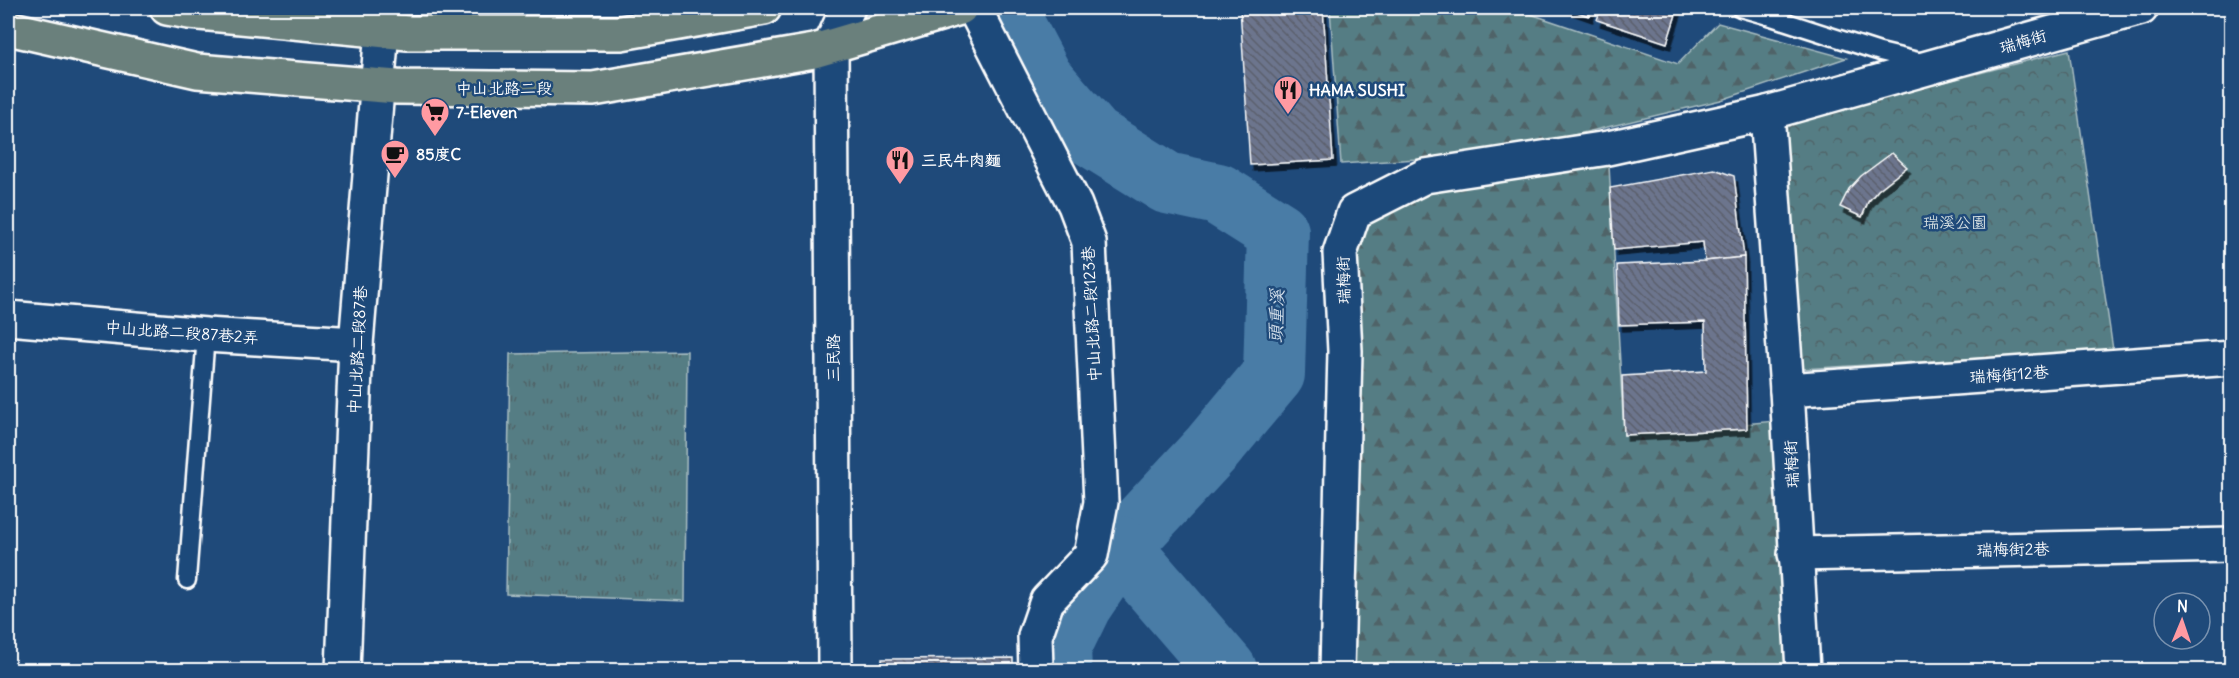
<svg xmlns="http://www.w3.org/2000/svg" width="2239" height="678" viewBox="0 0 2239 678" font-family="Delius,'LXGW WenKai TC',sans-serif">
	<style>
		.grass { fill: url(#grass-tufts); stroke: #aabec2; stroke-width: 1.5 }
		.forest { fill: url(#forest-firs); stroke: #aabec2; stroke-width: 1.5 }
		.park { fill: url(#park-crowns); stroke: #aabec2; stroke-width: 1.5 }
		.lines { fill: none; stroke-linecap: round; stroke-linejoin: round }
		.river { stroke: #497ba6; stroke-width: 62 }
		.building { fill: url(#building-back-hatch); stroke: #fff; stroke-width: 1.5; filter: url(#shadow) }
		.service-casing { stroke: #fff; stroke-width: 21 }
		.minor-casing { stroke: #fff; stroke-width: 38 }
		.tertiary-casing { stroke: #fff; stroke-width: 38 }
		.primary-casing { stroke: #fff; stroke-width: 38 }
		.service { stroke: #1f4a7a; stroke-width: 16 }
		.minor { stroke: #1f4a7a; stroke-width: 33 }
		.tertiary { stroke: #1f4a7a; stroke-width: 33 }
		.primary { stroke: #6a807c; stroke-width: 33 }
		.labels { text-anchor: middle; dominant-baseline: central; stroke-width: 5; stroke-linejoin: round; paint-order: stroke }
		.street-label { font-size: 16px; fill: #fff; stroke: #1f4a7a }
		.poi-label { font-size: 16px; font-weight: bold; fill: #fff; stroke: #1f4a7a; text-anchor: start }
		.park-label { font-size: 16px; fill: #d4dee0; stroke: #1f4a7a }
		.water-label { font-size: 18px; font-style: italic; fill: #d2dee9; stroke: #1f4a7a }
	</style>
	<defs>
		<pattern id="grass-tufts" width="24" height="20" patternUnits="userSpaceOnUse" patternTransform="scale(1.5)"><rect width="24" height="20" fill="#557d84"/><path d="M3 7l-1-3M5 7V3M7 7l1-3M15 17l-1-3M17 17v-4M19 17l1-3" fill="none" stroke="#506468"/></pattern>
		<pattern id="forest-firs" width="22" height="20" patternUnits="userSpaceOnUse" patternTransform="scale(1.5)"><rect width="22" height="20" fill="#557d84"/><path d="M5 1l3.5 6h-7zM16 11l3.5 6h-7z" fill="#506468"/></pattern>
		<pattern id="park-crowns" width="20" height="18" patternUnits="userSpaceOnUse" patternTransform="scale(1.5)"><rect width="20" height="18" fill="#557d84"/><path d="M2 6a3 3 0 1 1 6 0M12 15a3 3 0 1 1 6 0" fill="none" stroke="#506468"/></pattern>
		<pattern id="building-back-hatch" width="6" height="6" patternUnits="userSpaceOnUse" patternTransform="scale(1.5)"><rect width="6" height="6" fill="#6c748d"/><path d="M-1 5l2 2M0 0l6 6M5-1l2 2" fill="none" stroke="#5c606c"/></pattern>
		<filter id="shadow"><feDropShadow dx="3.5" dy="6" stdDeviation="0" flood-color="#0009"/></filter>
	</defs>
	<rect width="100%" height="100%" fill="#1f4a7a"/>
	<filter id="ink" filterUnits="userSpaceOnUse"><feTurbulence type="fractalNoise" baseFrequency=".0167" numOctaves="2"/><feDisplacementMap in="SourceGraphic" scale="12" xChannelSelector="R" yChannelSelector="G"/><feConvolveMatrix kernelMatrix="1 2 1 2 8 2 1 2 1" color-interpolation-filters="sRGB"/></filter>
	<g filter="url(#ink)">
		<polygon class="grass" points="687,351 685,601 506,594 510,354"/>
		<g class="forest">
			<polygon points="1330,8 1513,8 1678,64 1718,23 1846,58 1721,100 1494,154 1341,164"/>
			<polygon points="1608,148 1624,435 1788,420 1803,670 1337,670 1354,212 1425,176"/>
		</g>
		<polygon class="park" points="2069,50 2113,350 1801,369 1785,123"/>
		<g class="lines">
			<g class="river">
				<polyline points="1005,8 1042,78 1093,137 1167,183 1218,194 1278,232 1274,374 1213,447 1120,547 1081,605 1060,648 1061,670"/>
				<polyline points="1120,547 1226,670"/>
			</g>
		</g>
		<g class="building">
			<polygon points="1240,8 1323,8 1333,160 1250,165"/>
			<polygon points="1566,8 1592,8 1589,16"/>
			<polygon points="1601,8 1678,8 1667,43 1597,20"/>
			<polygon points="1892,153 1907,167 1878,190 1868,202 1862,217 1840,207 1849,189 1861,176"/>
			<polygon points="1714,169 1734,176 1744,257 1705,261 1703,242 1614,250 1610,188"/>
			<polygon points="1744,257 1747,429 1624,435 1622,376 1706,371 1705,322 1619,325 1617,265 1705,261"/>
			<polygon points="1013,658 1013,670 882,670 882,659"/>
		</g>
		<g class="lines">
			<g class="service-casing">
				<g id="service">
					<polyline points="1740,8 1768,16"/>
					<polyline points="1767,8 1768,16 1880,52 1926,63"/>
					<polyline points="187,580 206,335"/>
				</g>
			</g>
			<g class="minor-casing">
				<g id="minor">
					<polyline points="974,8 1075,205 1089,242 1101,502 1091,555 1047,601 1035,636 1036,670"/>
					<polyline points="1767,113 1787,390 1803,670"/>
					<polyline points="8,318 206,335 356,344"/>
					<polyline points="1787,390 2232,358"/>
					<polyline points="1795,554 2232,545"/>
					<polyline points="343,670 356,344 382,30"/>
					<polyline points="1337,670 1345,351 1340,253 1354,212 1425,176 1608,148 1767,113 2141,8"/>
				</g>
			</g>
			<g class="tertiary-casing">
				<polyline id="tertiary" points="835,670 831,45 848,8"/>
			</g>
			<g class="primary-casing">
				<g id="primary">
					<polyline points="167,8 189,12 408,33 621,33 764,8"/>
					<polyline points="8,28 197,71 397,87 593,89 814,51 960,8"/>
				</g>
			</g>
			<use href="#service" class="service"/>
			<use href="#minor" class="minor"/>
			<use href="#tertiary" class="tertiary"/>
			<use href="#primary" class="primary"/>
		</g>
	</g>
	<defs>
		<g id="restaurant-pin" transform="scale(1.5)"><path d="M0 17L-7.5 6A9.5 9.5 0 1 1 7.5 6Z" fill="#ff9aa2" stroke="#1f4a7a"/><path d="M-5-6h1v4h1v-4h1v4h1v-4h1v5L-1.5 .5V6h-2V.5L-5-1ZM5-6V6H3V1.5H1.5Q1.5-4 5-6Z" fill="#111"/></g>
		<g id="supermarket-pin" transform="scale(1.5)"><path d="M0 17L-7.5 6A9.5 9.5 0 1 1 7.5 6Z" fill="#ff9aa2" stroke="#1f4a7a"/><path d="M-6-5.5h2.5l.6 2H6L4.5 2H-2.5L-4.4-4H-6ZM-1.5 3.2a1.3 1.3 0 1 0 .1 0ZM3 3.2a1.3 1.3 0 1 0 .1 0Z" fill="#111"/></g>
		<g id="cafe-pin" transform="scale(1.5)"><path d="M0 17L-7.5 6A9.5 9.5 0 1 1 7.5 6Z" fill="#ff9aa2" stroke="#1f4a7a"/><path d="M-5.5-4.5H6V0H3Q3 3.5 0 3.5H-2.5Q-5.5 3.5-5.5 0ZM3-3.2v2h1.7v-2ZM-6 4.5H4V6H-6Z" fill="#111"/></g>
	</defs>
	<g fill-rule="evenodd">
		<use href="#restaurant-pin" x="1288" y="90"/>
		<use href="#supermarket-pin" x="435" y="112"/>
		<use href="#cafe-pin" x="395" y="154"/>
		<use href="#restaurant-pin" x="900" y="160"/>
	</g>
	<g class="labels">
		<g class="street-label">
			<text transform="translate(2023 41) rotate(-16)">瑞梅街</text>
			<text x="504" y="88">中山北路二段</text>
			<text transform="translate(1343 280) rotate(-91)">瑞梅街</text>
			<text transform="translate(1091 314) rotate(-93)">中山北路二段123巷</text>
			<text transform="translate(182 332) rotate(4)">中山北路二段87巷2弄</text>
			<text transform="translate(357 350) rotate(-87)">中山北路二段87巷</text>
			<text transform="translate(833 358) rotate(-90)">三民路</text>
			<text transform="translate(2009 374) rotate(-4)">瑞梅街12巷</text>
			<text transform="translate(1791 464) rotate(-93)">瑞梅街</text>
			<text transform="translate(2013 549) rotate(-1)">瑞梅街2巷</text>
		</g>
		<g class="poi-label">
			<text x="1309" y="90">HAMA SUSHI</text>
			<text x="456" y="112">7-Eleven</text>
			<text x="416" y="154">85度C</text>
			<text x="921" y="160">三民牛肉麵</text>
		</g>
		<g class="park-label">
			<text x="1955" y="222">瑞溪公園</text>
		</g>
		<g class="water-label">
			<text transform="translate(1276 316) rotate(-88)">頭重溪</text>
		</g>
	</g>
	<rect width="2239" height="678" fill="none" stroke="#1f4a7a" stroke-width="30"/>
	<rect x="15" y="15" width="2209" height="648" fill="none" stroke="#fff" stroke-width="2" filter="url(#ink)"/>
	<g transform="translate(2182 621) rotate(2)"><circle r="28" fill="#1f4a7a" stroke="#7992af" stroke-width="1.5"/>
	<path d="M0-4.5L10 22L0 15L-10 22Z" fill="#ff9aa2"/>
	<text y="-9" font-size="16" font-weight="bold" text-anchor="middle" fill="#ffffff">N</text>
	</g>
</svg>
